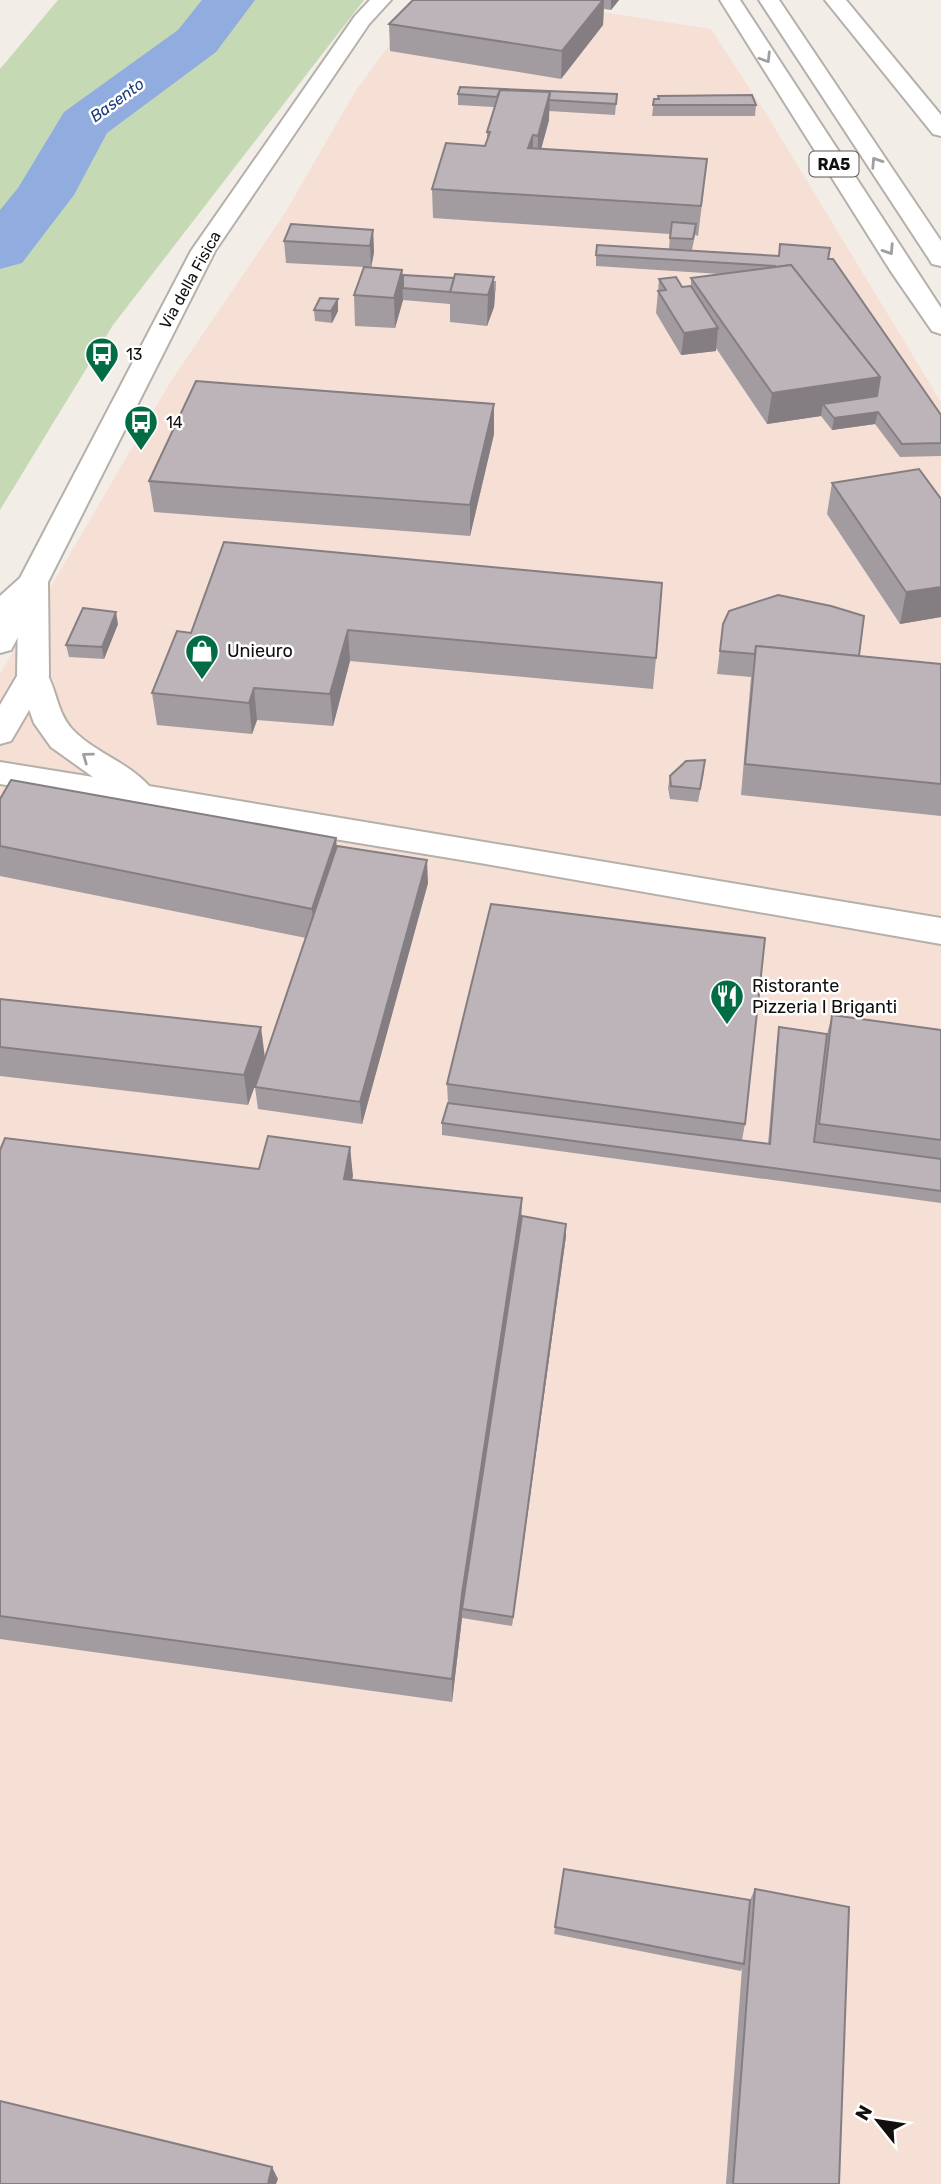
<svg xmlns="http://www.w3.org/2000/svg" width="941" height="2184" viewBox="0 0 941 2184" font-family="Rubik,sans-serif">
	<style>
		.industrial { fill: #f6dfd4 }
		.green { fill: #c5dab4 }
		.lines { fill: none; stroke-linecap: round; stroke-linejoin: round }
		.river { fill: #91acdf; fill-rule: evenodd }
		.street-casing { stroke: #b5b0aa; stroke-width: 4 }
		.secondary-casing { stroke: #b5b0aa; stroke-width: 4 }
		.highway-casing { stroke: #b5b0aa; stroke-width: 4 }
		.street { fill: #fff; fill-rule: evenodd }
		.secondary { fill: #fff; fill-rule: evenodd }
		.highway { fill: #fff; fill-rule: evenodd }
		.wall { fill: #a29b9f }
		.shaded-wall { fill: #847e82 }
		.building { fill: #bcb4b9; stroke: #847e82; stroke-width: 2 }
		.oneway { stroke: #a09f9f }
		.labels { text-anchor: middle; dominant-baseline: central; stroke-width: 5; stroke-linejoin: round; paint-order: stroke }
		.far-water-label { font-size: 16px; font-style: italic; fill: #1f3d7b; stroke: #fff }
		.shield { fill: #fff; stroke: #595856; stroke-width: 2 }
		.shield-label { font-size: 16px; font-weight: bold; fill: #12100e }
		.far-street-label { font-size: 16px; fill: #12100e; stroke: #fff }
		.far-poi-label { font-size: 16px; fill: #12100e; stroke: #fff; text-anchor: start }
		.poi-label { font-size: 18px; fill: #12100e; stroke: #fff; text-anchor: start }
	</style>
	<rect width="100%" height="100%" fill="#f3ede7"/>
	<polygon class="industrial" points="422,0 525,0 711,29 767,115 941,402 941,2184 0,2184 0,674 171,381 285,213 355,92"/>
	<polygon class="green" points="58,0 364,0 113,325 0,510 0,69"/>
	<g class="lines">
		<polygon class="river" points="202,0 255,0 216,52 107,133 74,195 22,263 0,269 0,210 18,188 64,112 178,30"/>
		<g class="street-casing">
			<g id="street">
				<polygon points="825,0 846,0 941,115 941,136 933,134"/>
				<polygon points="33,573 44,576 48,582 11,650 0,653 0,615 22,576"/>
				<path d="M 33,666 L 44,669 C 57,688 56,711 72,729 C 93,752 128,762 149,786 L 941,918 L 941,944 L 480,863 L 0,784 L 0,762 L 93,777 L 51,747 L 34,723 L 17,676 L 22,669 Z"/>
			</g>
		</g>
		<g class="secondary-casing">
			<polygon id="secondary" points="370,0 391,0 369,24 215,251 48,582 49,676 11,741 0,744 0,705 17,676 18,613 11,620 0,622 0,596 20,578 191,251 355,16"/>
		</g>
		<g class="highway-casing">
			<g id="highway">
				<polygon points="720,0 740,0 941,308 941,334 932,331 890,270"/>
				<polygon points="759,0 779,0 941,241 941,266 932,264 929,259"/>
			</g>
		</g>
		<use href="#street" class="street"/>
		<use href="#secondary" class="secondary"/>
		<use href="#highway" class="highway"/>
	</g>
	<g class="wall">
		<polygon points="413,0 619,0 611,10 604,9 603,25 561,79 390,51 389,24"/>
		<polygon points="458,94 617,94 615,115 549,111 549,120 541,149 704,188 698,236 695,235 692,250 669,249 670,234 433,218 432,189 485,146 487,142 487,132 494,107 458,105"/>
		<polygon points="658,96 756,105 755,116 652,116 654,99 658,99"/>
		<polygon points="373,230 374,252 371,268 402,270 403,275 496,281 494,307 487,326 450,322 450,304 403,300 395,328 355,326 354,295 364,267 286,263 284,241"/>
		<polygon points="596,255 828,259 941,415 941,456 900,457 875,424 832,430 821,416 767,424 716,348 716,351 681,355 656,313 659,279 682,287 691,286 691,278 720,274 596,266"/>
		<polygon points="338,299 338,311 332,323 315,321 314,310"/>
		<polygon points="494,404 494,434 470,536 154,512 149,481"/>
		<polygon points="832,483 941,499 941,617 900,624 827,514"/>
		<polygon points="224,542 656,658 653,689 350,661 333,726 257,720 252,734 157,725 152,693 191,633"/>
		<polygon points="118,624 104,659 69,657 66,645"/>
		<polygon points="723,624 859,656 941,664 941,816 741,795 751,677 717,674"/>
		<polygon points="704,772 698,802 670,799 668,788 670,776"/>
		<polygon points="0,799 337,846 428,883 362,1124 258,1109 255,1087 306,938 0,876"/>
		<polygon points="0,999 261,1027 248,1105 0,1076"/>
		<polygon points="832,1015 941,1030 941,1203 442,1135 442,1123 448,1103 447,1084 745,1124 742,1140 768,1144 777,1039 779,1027 827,1034"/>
		<polygon points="350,1147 352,1179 522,1216 566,1236 512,1626 462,1618 452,1702 0,1639 0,1150 259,1169"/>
		<polygon points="564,1869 750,1900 755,1889 839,2184 726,2184 742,1968 741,1971 554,1934"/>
	</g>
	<g class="shaded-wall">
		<polygon points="603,0 604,0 603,25 561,79 562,51"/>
		<polygon points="611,0 619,0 611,10"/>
		<polygon points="550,92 549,120 537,164 538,136"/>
		<polygon points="533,135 533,164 528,148"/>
		<polygon points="373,230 374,252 371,268 370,246"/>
		<polygon points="402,270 403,300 395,328 394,298"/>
		<polygon points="494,277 494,295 496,281 494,307 487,326 488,295"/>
		<polygon points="338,299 338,311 332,323 331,311"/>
		<polygon points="718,328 716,351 681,355 684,333"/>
		<polygon points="880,377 875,408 823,404 821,416 767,424 772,393"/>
		<polygon points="494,404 494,434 470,536 470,505"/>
		<polygon points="878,412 875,424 832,430 834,418"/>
		<polygon points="941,587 941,617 900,624 906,592"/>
		<polygon points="116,612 118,624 104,659 102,647"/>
		<polygon points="348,630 350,661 333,726 330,694"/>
		<polygon points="254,688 257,720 252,734 249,703"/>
		<polygon points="336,838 339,869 315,940 312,909"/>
		<polygon points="427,860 428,883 362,1124 360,1102"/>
		<polygon points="261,1027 265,1058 248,1105 244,1075"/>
		<polygon points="350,1147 353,1176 346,1208 344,1179"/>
		<polygon points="522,1198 521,1227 462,1609 462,1618 452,1702 452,1679 462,1594"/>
		<polygon points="566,1224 566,1236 512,1626 513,1617"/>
		<polygon points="272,2167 278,2179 276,2184 268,2184"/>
	</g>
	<g class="building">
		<polygon points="413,0 603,0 562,51 389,24"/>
		<polygon points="460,87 617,94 616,104 549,100 550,92 500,90 497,97 458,94"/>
		<polygon points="500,90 550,92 538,136 533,135 528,148 707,159 701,206 432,189 446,143 485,146 490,132 487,132"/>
		<polygon points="752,95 756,105 653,105 654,99 659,99 658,96"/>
		<polygon points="672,222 696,224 693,239 670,238"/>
		<polygon points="291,224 373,230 370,246 284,241"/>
		<polygon points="780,244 830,248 828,259 833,259 941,415 941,443 902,444 878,412 834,418 823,404 877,396 880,377 791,265 776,267 775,266 596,255 597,245 779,256"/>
		<polygon points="791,265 880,377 772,393 691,278"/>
		<polygon points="364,267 402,270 394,298 354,295"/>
		<polygon points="455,274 494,277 488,295 450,292"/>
		<polygon points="403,275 454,278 450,292 403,288"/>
		<polygon points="676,277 682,287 691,286 718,328 684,333 658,291 666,290 659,279"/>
		<polygon points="320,298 338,299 331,311 314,310"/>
		<polygon points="196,381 494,404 470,505 149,481"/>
		<polygon points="919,469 941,499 941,587 906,592 832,483"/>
		<polygon points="224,542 662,583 656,658 348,630 330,694 254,688 249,703 152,693 177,631 191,633"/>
		<polygon points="778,595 831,606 864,616 859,656 756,646 755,654 720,651 723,624 729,611"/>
		<polygon points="83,608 116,612 102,647 66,645"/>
		<polygon points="756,646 941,664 941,784 745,764"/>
		<polygon points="705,760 700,789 671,786 670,776 686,761"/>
		<polygon points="11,780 336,838 312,909 0,846 0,799"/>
		<polygon points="337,846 427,860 360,1102 255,1087"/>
		<polygon points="491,904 765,938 745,1124 447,1084"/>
		<polygon points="0,999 261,1027 244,1075 0,1047"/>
		<polygon points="832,1015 941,1030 941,1140 819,1124"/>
		<polygon points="779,1027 827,1034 814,1142 941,1159 941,1191 442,1123 448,1103 770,1144"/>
		<polygon points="268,1136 350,1147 344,1179 522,1198 462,1594 452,1679 0,1616 0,1150 5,1138 259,1169"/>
		<polygon points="522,1216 566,1224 513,1617 462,1609"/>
		<polygon points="564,1869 750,1900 744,1964 555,1927"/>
		<polygon points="755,1889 849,1907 839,2184 733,2184"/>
		<polygon points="0,2101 272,2167 268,2184 0,2184"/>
	</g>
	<defs><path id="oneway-chevron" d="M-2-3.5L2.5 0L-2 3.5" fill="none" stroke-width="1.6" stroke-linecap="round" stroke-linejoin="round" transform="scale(1.75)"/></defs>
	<g class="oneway">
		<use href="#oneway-chevron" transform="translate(766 58) rotate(58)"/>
		<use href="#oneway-chevron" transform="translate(876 162) rotate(-123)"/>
		<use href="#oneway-chevron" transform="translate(889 250) rotate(57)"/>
		<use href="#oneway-chevron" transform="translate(87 757) rotate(-144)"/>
	</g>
	<defs>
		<g id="bus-pin" transform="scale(1.75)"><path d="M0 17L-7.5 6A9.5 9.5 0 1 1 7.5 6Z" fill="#026d45" stroke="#fff"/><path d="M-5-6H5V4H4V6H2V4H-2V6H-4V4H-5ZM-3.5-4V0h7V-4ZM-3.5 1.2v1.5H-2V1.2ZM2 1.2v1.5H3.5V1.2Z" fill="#fff"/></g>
		<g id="shop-pin" transform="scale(1.75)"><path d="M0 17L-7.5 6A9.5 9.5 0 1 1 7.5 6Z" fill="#026d45" stroke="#fff"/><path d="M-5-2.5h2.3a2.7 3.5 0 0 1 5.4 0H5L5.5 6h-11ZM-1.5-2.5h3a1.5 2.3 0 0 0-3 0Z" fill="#fff"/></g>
		<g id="restaurant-pin" transform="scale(1.75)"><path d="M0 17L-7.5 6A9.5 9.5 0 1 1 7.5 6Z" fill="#026d45" stroke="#fff"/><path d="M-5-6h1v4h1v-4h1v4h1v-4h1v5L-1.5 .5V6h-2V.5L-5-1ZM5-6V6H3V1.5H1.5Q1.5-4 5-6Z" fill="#fff"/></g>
	</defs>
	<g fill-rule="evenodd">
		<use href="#bus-pin" x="102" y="354"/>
		<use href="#bus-pin" x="141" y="422"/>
		<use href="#shop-pin" x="202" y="651"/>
		<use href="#restaurant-pin" x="727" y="996"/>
	</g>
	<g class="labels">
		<g class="far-water-label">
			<text transform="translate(117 100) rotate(-36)">Basento</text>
		</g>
		<rect class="shield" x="809.5" y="151.5" width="49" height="25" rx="5"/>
		<g class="shield-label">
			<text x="834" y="164">RA5</text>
		</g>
		<g class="far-street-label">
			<text transform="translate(190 280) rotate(-61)">Via della Fisica</text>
		</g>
		<g class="far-poi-label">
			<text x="126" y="354">13</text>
			<text x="166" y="422">14</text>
		</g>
		<g class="poi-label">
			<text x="227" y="651">Unieuro</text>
			<text x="752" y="986">Ristorante<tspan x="752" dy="21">Pizzeria I Briganti</tspan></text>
		</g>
	</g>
	<g transform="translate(878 2121) rotate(300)" stroke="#ffffff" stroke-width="5" paint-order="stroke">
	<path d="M0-5L12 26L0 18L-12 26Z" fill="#12100e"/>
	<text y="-10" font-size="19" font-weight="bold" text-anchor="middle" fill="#12100e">N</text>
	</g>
</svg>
